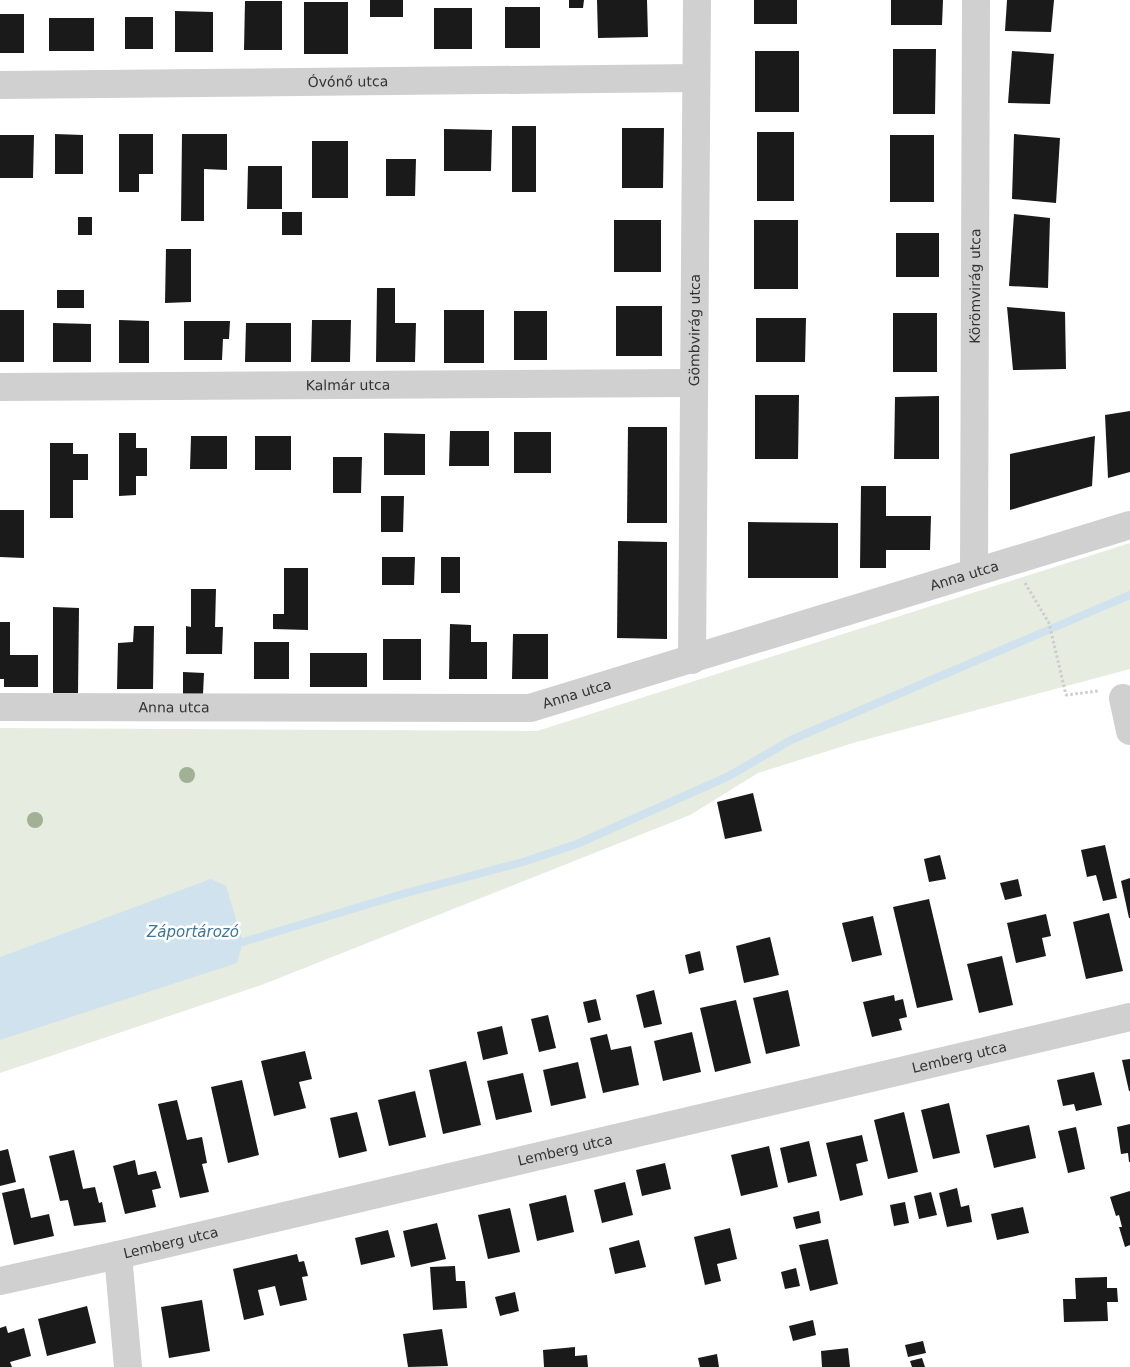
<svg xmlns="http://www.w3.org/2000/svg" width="1130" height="1367" viewBox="0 0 1130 1367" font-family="'DejaVu Sans',sans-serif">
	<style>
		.green { fill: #e6ecdf }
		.water { fill: #cfe2ee }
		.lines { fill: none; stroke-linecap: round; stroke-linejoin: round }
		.stream { stroke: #cfe2ee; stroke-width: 8 }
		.building { fill: #1a1a1a }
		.path { stroke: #cdcdcd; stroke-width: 3; stroke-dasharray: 2.5 2.5; stroke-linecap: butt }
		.minor { stroke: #d0d0d0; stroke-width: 28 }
		.tree { fill: #a2b095 }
		.labels { text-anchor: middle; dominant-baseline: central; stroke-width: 5; stroke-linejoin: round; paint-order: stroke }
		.street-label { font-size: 14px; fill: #333; stroke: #fff }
		.water-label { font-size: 15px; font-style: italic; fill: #3f7597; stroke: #fff }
	</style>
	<rect width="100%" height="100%" fill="#fff"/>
	<polygon class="green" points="1130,543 1130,669 853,743 758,773 690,815 264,984 0,1073 0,728 537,731"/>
	<polygon class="water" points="211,879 226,886 243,942 237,963 0,1040 0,957"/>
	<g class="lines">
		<polyline class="stream" points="243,942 399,895 523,862 577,844 729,776 791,740 1130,595"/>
	</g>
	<g class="building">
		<rect x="370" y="0" width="33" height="17"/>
		<polygon points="569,0 584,0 583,8 569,8"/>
		<polygon points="597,0 647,0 648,37 598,38"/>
		<rect x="754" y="0" width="43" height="24"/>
		<polygon points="891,0 943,0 942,25 891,25"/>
		<polygon points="1007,0 1054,0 1051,32 1005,31"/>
		<polygon points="245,1 282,1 282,50 244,50"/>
		<rect x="304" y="2" width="44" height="52"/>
		<rect x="505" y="7" width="35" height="41"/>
		<rect x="434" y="8" width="38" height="41"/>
		<polygon points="175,11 213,12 213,52 175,52"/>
		<rect x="0" y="14" width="24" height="39"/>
		<rect x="125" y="17" width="28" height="32"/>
		<rect x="49" y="18" width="45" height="33"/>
		<polygon points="893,49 936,49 935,114 893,114"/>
		<rect x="755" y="51" width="44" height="61"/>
		<polygon points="1012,51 1054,54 1050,104 1008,103"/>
		<rect x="512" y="126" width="24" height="66"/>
		<polygon points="622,128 664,128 663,188 622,188"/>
		<polygon points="444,129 492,130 491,171 444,171"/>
		<rect x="757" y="132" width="37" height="69"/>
		<polygon points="55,134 83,135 83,174 55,174"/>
		<polygon points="119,134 153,134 153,174 139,174 139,192 119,192"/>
		<polygon points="182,134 227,134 227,170 204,169 204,221 181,221"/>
		<polygon points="1014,134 1060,138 1056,203 1012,199"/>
		<polygon points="0,135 34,135 33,178 0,178"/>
		<rect x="890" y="135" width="44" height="67"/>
		<rect x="312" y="141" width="36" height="57"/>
		<polygon points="386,159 416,159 415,196 386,196"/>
		<polygon points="248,166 282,166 282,209 247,209"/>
		<rect x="282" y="212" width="20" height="23"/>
		<polygon points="1014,214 1050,218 1048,288 1009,286"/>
		<rect x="78" y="217" width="14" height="18"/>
		<rect x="614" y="220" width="47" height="52"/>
		<rect x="754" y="220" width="44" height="69"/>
		<rect x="896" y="233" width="43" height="44"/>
		<polygon points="166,249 191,249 191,302 165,303"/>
		<polygon points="377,288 395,288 395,323 416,323 415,362 376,362"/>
		<rect x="57" y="290" width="27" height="18"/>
		<rect x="616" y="306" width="46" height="50"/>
		<polygon points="1007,307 1065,312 1066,369 1013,370"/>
		<rect x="0" y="310" width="24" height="52"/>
		<rect x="444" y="310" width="40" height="53"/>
		<rect x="514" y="311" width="33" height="49"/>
		<rect x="893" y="313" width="44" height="59"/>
		<polygon points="756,318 806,318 805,362 756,362"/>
		<polygon points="119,320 149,321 149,363 119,363"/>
		<polygon points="312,320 351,320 350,362 311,362"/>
		<polygon points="184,321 230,321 229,339 223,339 222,360 184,360"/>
		<polygon points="53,323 91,324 91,362 53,362"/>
		<polygon points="246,323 291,323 291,362 245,362"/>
		<polygon points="755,395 799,395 798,459 755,459"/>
		<polygon points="939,396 939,459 894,459 895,397"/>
		<polygon points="1130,411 1130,472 1108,478 1105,415"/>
		<polygon points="628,427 667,427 667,523 627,523"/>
		<polygon points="450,431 489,431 489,466 449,466"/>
		<rect x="514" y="432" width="37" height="41"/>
		<polygon points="119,433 136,433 136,448 147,448 147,476 136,476 136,495 119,496"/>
		<polygon points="384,433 425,434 425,475 384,475"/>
		<polygon points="191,436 227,436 227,469 190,469"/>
		<rect x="255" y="436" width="36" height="34"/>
		<polygon points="1095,436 1092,486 1010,510 1010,454"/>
		<polygon points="50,443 73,443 73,454 88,454 88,480 73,480 73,518 50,518"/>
		<polygon points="333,457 362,457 361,493 333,493"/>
		<polygon points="861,486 886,486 886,516 931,516 930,550 886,550 886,568 860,568"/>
		<polygon points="381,496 404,496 403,532 381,532"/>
		<polygon points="0,510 24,510 24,558 0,557"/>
		<polygon points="748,522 838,523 838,578 748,578"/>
		<polygon points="618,541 667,542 667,639 617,638"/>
		<polygon points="382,557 415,557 414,585 382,585"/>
		<rect x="441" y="557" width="19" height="36"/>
		<polygon points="284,568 308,568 308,630 273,629 273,614 284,614"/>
		<polygon points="191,589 216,589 215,627 223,627 222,654 186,654 186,626 191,627"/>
		<polygon points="53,607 79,608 78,693 53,693"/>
		<polygon points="0,622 10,622 10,655 38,655 38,687 4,687 4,679 0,679"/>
		<polygon points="450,624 471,625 471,642 487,642 487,679 449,679"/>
		<polygon points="134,626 154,626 153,689 117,689 118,643 133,642"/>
		<polygon points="513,634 548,634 548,679 512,679"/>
		<rect x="383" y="639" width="38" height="41"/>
		<rect x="254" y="642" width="35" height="37"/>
		<rect x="310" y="653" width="57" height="34"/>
		<polygon points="183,672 204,673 203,694 183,694"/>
		<polygon points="753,793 762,831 725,839 717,802"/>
		<polygon points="1105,845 1117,898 1103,901 1096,875 1087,877 1081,850"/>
		<polygon points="940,855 946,879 929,882 924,859"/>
		<polygon points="1130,878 1130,918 1129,918 1121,881"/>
		<polygon points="1018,879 1022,896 1005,900 1000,883"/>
		<polygon points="929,899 953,1000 917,1008 893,907"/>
		<polygon points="1109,913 1123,971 1086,979 1073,922"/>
		<polygon points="1046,914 1051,936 1042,938 1046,956 1016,963 1007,923"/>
		<polygon points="873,916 882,955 852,962 842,923"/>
		<polygon points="770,937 779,975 744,983 736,946"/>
		<polygon points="700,951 704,970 689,974 685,955"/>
		<polygon points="1002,956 1013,1005 979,1013 967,964"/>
		<polygon points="654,990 662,1024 644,1028 636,995"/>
		<polygon points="788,990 800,1046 766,1054 753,998"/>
		<polygon points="894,995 895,1001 903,999 907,1017 899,1019 902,1030 872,1037 863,1002"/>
		<polygon points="596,999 601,1020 588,1023 583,1002"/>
		<polygon points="736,1000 751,1063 715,1072 700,1008"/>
		<polygon points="548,1015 556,1048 539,1052 531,1019"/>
		<polygon points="502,1026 508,1054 483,1060 477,1032"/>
		<polygon points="692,1032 701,1072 663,1081 654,1041"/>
		<polygon points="607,1034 611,1050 631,1046 639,1085 603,1093 590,1038"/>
		<polygon points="305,1051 312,1079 299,1082 306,1108 274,1116 261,1061"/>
		<polygon points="1130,1059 1130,1091 1129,1091 1122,1060"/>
		<polygon points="466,1061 481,1125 443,1134 429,1070"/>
		<polygon points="578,1062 586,1098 551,1106 543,1070"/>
		<polygon points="1094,1072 1102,1105 1076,1111 1074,1104 1063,1106 1057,1080"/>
		<polygon points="523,1073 532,1112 496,1120 487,1081"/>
		<polygon points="242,1080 259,1155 228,1163 211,1087"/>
		<polygon points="415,1091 426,1137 389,1146 378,1100"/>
		<polygon points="177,1100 187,1140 202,1137 207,1163 202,1164 209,1192 180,1198 158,1104"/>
		<polygon points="949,1103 960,1153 933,1159 921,1110"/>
		<polygon points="357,1112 367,1151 339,1158 330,1118"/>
		<polygon points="904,1112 918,1172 888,1179 874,1120"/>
		<polygon points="1130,1124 1130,1162 1129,1162 1128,1153 1121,1154 1117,1127"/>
		<polygon points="1029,1125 1036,1158 994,1168 986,1135"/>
		<polygon points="1076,1127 1085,1169 1068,1173 1058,1131"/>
		<polygon points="862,1135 868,1161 856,1164 863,1195 840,1201 826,1143"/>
		<polygon points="809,1141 817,1176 788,1183 780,1148"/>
		<polygon points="769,1146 778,1187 741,1196 731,1155"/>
		<polygon points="8,1149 16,1182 0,1186 0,1151"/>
		<polygon points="74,1150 83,1189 95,1187 99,1203 102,1202 106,1222 74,1226 68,1200 60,1201 49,1156"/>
		<polygon points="135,1160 138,1175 156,1171 161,1188 152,1190 156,1207 125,1214 113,1166"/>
		<polygon points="665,1163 671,1189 642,1196 636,1170"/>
		<polygon points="625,1182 633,1215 602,1223 594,1190"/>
		<polygon points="24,1188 31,1218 49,1214 54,1236 14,1245 2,1193"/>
		<polygon points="957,1188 961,1207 969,1205 972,1222 947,1227 939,1193"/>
		<polygon points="1130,1191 1130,1245 1125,1247 1119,1227 1122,1227 1119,1215 1116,1216 1110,1197"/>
		<polygon points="931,1192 937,1215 919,1219 914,1196"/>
		<polygon points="566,1195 574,1232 537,1241 529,1204"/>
		<polygon points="905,1202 909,1223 894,1226 890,1205"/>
		<polygon points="1023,1207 1029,1233 997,1240 991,1214"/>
		<polygon points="510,1208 520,1252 488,1259 478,1215"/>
		<polygon points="819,1211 821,1223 796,1229 793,1217"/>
		<polygon points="437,1223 446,1259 411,1267 403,1231"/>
		<polygon points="730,1228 737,1259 717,1264 721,1281 705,1285 694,1237"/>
		<polygon points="388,1230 395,1257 361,1265 355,1238"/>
		<polygon points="828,1239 838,1284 810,1291 799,1245"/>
		<polygon points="639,1240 646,1267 615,1274 609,1248"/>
		<polygon points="297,1254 299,1262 304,1261 308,1276 302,1277 307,1300 280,1306 275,1286 258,1290 264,1315 244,1320 233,1269"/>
		<polygon points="455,1266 456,1281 465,1281 467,1308 433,1310 430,1267"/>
		<polygon points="796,1268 800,1286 785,1289 781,1272"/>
		<polygon points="1107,1277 1107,1288 1117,1288 1118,1302 1107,1302 1108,1321 1064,1322 1063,1299 1076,1299 1075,1278"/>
		<polygon points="515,1292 519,1311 500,1316 495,1297"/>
		<polygon points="202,1300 210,1351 169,1358 161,1307"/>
		<polygon points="87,1306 96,1343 47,1356 38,1319"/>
		<polygon points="813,1320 816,1335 793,1341 789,1326"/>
		<polygon points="6,1326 8,1333 24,1328 31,1356 10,1362 12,1367 0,1367 0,1328"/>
		<polygon points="442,1329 448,1366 408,1367 403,1334"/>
		<polygon points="923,1341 926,1353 908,1357 905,1345"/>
		<polygon points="575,1347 575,1356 587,1355 588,1367 544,1367 543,1350"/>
		<polygon points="848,1348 850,1367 822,1367 821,1351"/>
		<polygon points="717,1354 719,1367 700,1367 698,1358"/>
		<polygon points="922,1358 925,1367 912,1367 910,1361"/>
	</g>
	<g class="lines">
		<polyline class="path" points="1025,583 1049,623 1066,695 1098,691"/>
		<g class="minor">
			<path id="s1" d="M 0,85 L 696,78"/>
			<path id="s2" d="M 0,387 L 694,383"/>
			<path id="s3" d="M 974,572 L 976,0"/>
			<path id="s4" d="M 692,660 L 697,0"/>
			<polyline points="1123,698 1130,731"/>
			<path id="s5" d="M 0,707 L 530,708 L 1130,525"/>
			<polyline points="118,1255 128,1367"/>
			<path id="s6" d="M 0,1281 L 118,1255 L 1130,1017"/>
		</g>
	</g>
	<g class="tree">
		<circle cx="187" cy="775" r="8"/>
		<circle cx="35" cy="820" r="8"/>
	</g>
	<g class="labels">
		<g class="street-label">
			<text stroke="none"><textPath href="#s1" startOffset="348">Óvónő utca</textPath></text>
			<text stroke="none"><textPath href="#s3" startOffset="286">Körömvirág utca</textPath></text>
			<text stroke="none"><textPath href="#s4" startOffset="330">Gömbvirág utca</textPath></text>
			<text stroke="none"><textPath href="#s2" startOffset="348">Kalmár utca</textPath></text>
			<text stroke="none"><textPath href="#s5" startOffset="984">Anna utca</textPath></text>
			<text stroke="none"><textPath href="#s5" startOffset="579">Anna utca</textPath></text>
			<text stroke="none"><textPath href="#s5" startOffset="174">Anna utca</textPath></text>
			<text stroke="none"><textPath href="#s6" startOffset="985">Lemberg utca</textPath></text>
			<text stroke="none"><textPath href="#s6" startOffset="580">Lemberg utca</textPath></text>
			<text stroke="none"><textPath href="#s6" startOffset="175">Lemberg utca</textPath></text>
		</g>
		<g class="water-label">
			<text x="193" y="932">Záportározó</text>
		</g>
	</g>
</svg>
